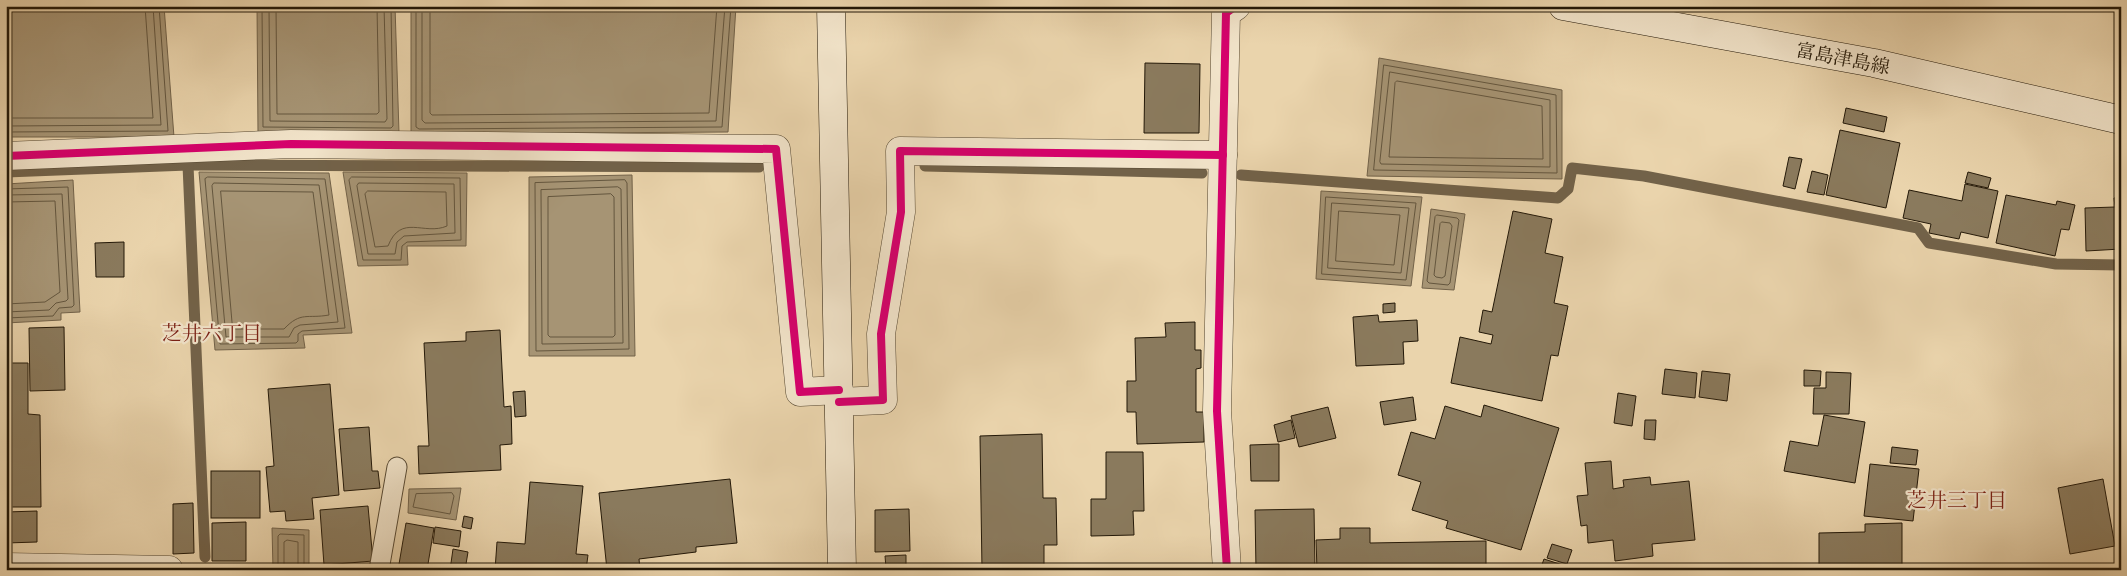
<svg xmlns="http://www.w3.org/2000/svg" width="2127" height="576" viewBox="0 0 2127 576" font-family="'Gentium Book Plus','Noto Serif JP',serif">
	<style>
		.water { fill: #a69474; stroke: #726249 }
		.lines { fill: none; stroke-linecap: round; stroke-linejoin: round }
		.shore { stroke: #64563e; stroke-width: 1 }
		.stream { stroke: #726249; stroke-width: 11 }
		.building { fill: #8a7a5d; stroke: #231808 }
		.lane-casing { stroke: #554731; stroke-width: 21 }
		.street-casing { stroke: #554731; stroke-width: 29 }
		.secondary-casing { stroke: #231808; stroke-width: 29 }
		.lane { stroke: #f1e3c9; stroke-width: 19 }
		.street { stroke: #f1e3c9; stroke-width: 28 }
		.secondary { stroke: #f1e3c9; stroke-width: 28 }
		.cycleway-casing { stroke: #f1e3c9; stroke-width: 11 }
		.cycleway { stroke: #d6006c; stroke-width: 8 }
		.labels { text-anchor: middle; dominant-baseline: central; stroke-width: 4.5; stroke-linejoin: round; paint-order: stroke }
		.street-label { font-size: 19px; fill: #231808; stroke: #f1e3c9 }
		.neighbourhood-label { font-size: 20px; fill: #7a1f14; stroke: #f1e3c9 }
	</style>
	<rect width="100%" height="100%" fill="#ead4ac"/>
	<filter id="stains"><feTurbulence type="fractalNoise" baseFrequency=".004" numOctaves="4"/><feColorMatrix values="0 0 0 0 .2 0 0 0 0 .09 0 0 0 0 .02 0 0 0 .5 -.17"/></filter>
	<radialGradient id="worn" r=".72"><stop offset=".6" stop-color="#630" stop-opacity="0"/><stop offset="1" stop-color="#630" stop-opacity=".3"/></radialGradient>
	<g class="water">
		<polygon points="6,6 164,6 174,137 6,137"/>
		<polygon points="257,6 395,6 399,133 258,133"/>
		<polygon points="411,6 736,6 728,132 411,134"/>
		<polygon points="1379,58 1562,90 1562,179 1367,176"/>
		<polygon points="199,172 329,173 352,333 303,335 305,348 215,350"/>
		<polygon points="343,172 467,173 466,246 407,246 408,265 358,266"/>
		<polygon points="632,175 635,356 529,356 529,177"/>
		<polygon points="73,180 80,312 61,313 61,320 6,323 6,184"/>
		<polygon points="1321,191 1422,197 1411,286 1316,279"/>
		<polygon points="1431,209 1465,214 1454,290 1422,288"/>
		<polygon points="461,488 456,520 408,513 409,489"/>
		<polygon points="272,528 309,530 309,570 273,569"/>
	</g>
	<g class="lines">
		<g class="shore">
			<polyline points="262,6 263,127 391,128 393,126 391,6"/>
			<polyline points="269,6 270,121 385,122 387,119 384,6"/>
			<polyline points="276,6 277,114 377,114 379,112 377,6"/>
			<polyline points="416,6 416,127 419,129 722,127 731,6"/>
			<polyline points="422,6 422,120 425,123 716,121 725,6"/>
			<polyline points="430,6 430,113 432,115 709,113 717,6"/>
			<polygon points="1384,65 1556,95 1557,173 1374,170"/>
			<polygon points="1390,72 1550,100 1550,167 1381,164 1380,162"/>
			<polygon points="1397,81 1542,106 1543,159 1389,157 1395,83"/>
			<polyline points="6,118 153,118 145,6"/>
			<polyline points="6,126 161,125 153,6"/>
			<polyline points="6,132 168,131 159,6"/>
			<polygon points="208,177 325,179 345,328 302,331 298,334 298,341 296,343 220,344 205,179"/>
			<polygon points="352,177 460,178 461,240 407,242 402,246 401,260 363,260 349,180"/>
			<polygon points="625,180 627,183 629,349 536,351 535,183"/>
			<polygon points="214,183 319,185 338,322 300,325 294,328 289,337 226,337 212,186"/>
			<polygon points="359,183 454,184 455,233 404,236 397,242 395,254 368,254 357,186"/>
			<polygon points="618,187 621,189 623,343 542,344 541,190"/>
			<polyline points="6,189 68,187 74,305 72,307 59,308 53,316 6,318"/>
			<path d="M 221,191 L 313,192 L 329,315 C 307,319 301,311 284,329 L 233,329 Z"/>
			<path d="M 368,191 L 446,192 L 447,226 C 424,236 401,213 388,246 L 375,247 L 365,194 Z"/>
			<polygon points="611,194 614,197 615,335 613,337 550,337 548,335 548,197"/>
			<polyline points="6,195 62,194 68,299 66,301 56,303 49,310 6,312"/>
			<polygon points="1326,197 1416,203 1406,280 1322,274"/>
			<polyline points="6,202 55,201 60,292 45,302 6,304"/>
			<polygon points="1332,203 1409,208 1401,273 1328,268"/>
			<polygon points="1339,211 1400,215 1394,265 1336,261"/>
			<polygon points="1437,215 1457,218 1459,220 1450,283 1448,285 1429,283 1427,281 1435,217"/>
			<polygon points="1442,222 1450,223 1452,226 1445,276 1442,278 1436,277 1434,275 1440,224"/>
			<polygon points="452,493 454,496 450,514 413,507 416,494"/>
			<polyline points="278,570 278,536 280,534 304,535 304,570"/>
			<polyline points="284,570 284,542 287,540 298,542 298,570"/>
		</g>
		<g class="stream">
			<polyline points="188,165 759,167"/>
			<polyline points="925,166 1202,173"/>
			<polyline points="6,172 188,165 205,557"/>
			<polyline points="1241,175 1558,198 1568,189 1572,168 1644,176 1918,228 1929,243 2056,264 2121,265"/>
		</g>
	</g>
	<g class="building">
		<polygon points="1145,63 1200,64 1199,133 1144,133"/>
		<polygon points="1846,108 1887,117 1884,132 1843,123"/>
		<polygon points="1840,130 1900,143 1886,208 1826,195"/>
		<polygon points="1789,157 1802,159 1795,189 1783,186"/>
		<polygon points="1812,171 1828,175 1824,195 1807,192"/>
		<polygon points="1968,172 1991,178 1988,188 1965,183"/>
		<polygon points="1965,184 1998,191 1988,238 1961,232 1959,239 1929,233 1931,224 1903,218 1909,190 1962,201"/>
		<polygon points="2006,195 2056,205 2057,201 2075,205 2069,230 2061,229 2055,256 1996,243"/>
		<polygon points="2121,197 2121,249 2086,251 2085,208 2115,207 2114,198"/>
		<polygon points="1513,211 1552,219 1545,253 1563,257 1554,303 1568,306 1558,356 1551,355 1542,401 1451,383 1460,337 1491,344 1493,335 1479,332 1483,310 1492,312"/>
		<polygon points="124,242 124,277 96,277 95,243"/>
		<polygon points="1395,303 1395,312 1383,313 1383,304"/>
		<polygon points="1378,315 1379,322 1417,320 1418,341 1403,342 1404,364 1356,366 1353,317"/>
		<polygon points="1195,322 1195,350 1201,350 1201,368 1196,369 1196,412 1204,412 1204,442 1137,444 1136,412 1127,412 1127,381 1136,381 1135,338 1166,337 1165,323"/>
		<polygon points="64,327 65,390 30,391 29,328"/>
		<polygon points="500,330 504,407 511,406 512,444 500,445 501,470 419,474 418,446 429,446 424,343 466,341 466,332"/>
		<polygon points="6,363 28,363 28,414 40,415 41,507 6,507"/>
		<polygon points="1665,369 1697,373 1695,398 1662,394"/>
		<polygon points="1804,370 1821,371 1820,386 1804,386"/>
		<polygon points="1702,371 1730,374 1727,401 1699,397"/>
		<polygon points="1826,372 1851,373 1849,414 1813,414 1814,388 1826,388"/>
		<polygon points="330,384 339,495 312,498 314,519 286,521 285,511 270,512 266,467 274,466 268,389"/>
		<polygon points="525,391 526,416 515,417 513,392"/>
		<polygon points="1618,393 1636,396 1632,426 1614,423"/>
		<polygon points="1413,397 1416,420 1384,425 1380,402"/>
		<polygon points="1484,405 1559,428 1521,550 1446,528 1448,521 1412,510 1421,482 1398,475 1411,432 1435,439 1445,406 1481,417"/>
		<polygon points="1328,407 1336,438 1299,447 1291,416"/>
		<polygon points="1824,415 1865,422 1855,483 1784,471 1790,441 1818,446"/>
		<polygon points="1291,420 1295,438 1278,442 1274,425"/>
		<polygon points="1645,420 1656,420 1655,440 1644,439"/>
		<polygon points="369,427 372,471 378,471 380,488 344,491 339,429"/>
		<polygon points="1042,434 1043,498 1056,498 1057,545 1044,545 1044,570 982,570 980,436"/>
		<polygon points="1279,444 1279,481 1251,481 1250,445"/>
		<polygon points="1892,447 1918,450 1916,465 1890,463"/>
		<polygon points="1106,452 1143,452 1144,511 1133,511 1134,535 1091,536 1091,499 1106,499"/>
		<polygon points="1611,461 1613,489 1624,487 1623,480 1650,477 1651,485 1689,481 1695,540 1652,544 1653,556 1615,561 1613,540 1588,543 1587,525 1581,526 1577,496 1588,495 1585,463"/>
		<polygon points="1870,464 1919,469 1913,521 1864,516"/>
		<rect x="211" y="471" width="49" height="47"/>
		<polygon points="730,479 737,543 696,547 696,552 639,559 640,570 607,570 599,493"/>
		<polygon points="2103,479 2115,546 2070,554 2058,488"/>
		<polygon points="530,482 583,486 576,554 588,555 586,570 495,570 497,542 525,544"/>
		<polygon points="193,503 194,553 173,554 173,504"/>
		<polygon points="368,506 373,561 324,565 320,510"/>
		<polygon points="909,509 910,551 875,552 875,510"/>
		<polygon points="1314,509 1315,570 1256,570 1255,510"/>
		<polygon points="37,511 37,542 6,543 6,512"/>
		<polygon points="464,516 473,518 471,529 462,527"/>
		<polygon points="246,522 246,561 212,561 212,523"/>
		<polygon points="406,523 434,528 427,570 398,570"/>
		<polygon points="1902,523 1902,570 1819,570 1819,533 1865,532 1865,524"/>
		<polygon points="435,527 461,531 459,547 433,543"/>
		<polygon points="1340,528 1370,528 1370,543 1486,541 1486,570 1317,570 1316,540 1340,539"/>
		<polygon points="1552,544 1572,550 1567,564 1547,558"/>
		<polygon points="453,549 468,552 465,570 450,570"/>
		<polygon points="906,555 906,567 886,568 885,556"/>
		<polygon points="1544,559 1575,569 1575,570 1540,570"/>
	</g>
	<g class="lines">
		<g class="lane-casing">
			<polyline id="lane" points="379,570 397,467"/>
		</g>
		<g class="street-casing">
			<g id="street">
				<polyline points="6,156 291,144 776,149 800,392 839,390"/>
				<polyline points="839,402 883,400 881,334 901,212 900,151 1223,155"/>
				<polyline points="6,567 169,570"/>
				<polyline points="1227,570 1217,411 1226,13 1236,6"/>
			</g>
		</g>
		<g class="secondary-casing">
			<g id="secondary">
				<polyline points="831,6 842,570"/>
				<polyline points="1563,6 1874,63 2121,120"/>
			</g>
		</g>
		<use href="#lane" class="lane"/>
		<use href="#street" class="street"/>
		<use href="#secondary" class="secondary"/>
		<g class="cycleway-casing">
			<g id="cycleway">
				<polyline points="6,156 291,144 776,149 800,392 839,390"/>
				<polyline points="839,402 883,400 881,334 901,212 900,151 1223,155"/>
				<polyline points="1227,570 1217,411 1226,13 1236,6"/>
			</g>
		</g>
		<use href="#cycleway" class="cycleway"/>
	</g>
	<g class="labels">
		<g class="street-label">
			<text transform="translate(1843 58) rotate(11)">富島津島線</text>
		</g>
		<g class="neighbourhood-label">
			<text x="212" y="332">芝井六丁目</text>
			<text x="1957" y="499">芝井三丁目</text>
		</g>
	</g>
	<rect width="2127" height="576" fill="none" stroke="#ead4ac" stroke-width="25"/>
	<rect x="8" y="8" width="2112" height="561" fill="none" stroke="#231808" stroke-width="2.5"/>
	<rect x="12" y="12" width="2102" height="551" fill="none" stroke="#231808"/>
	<rect width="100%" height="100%" filter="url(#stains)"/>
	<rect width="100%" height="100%" fill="url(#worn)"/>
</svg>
